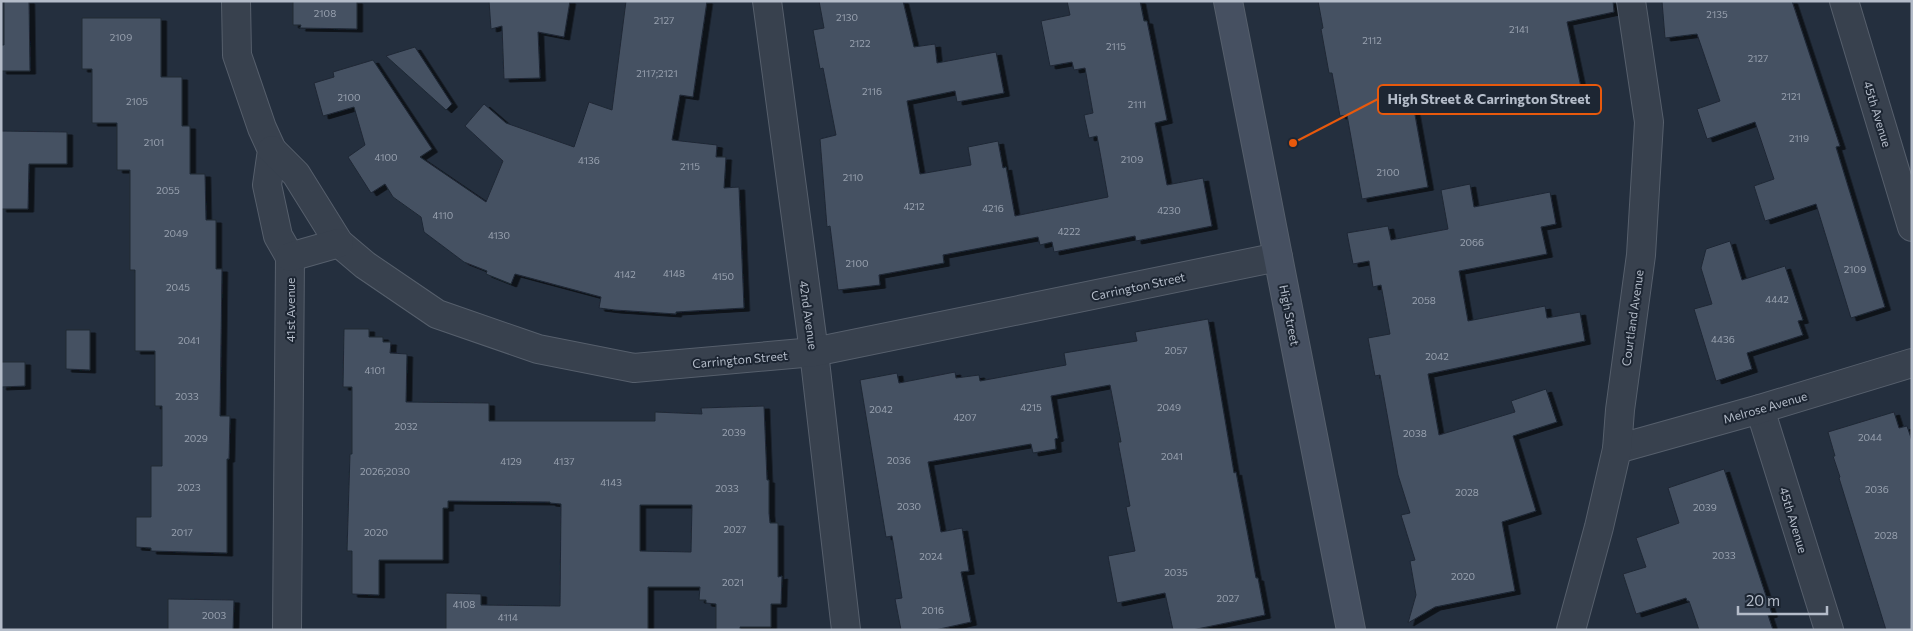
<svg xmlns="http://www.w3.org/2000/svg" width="1913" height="631" viewBox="0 0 1913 631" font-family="Commissioner,sans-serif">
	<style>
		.building { fill: #455162; stroke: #1f2835; fill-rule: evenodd; filter: url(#shadow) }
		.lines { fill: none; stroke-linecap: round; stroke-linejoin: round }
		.street-casing { stroke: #565f6c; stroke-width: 30 }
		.secondary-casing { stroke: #565f6c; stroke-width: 30 }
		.street { stroke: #38414e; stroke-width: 28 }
		.secondary { stroke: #465061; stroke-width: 28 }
		.labels { text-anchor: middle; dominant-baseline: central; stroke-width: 4; stroke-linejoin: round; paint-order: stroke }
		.number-label { font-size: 10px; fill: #98a1af }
		.street-label { font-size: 12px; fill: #b4bcc9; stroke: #1d2633 }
		.leader { fill: none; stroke: #e8590c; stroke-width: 2 }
		.callout-dot { fill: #e8590c; stroke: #1d2633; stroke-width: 2 }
		.callout { fill: #1d2633; stroke: #e8590c; stroke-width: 2 }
		.callout-label { font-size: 14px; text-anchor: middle; font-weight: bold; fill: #b4bcc9 }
	</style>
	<defs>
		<filter id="shadow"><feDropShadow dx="5.5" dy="3" stdDeviation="0" flood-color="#0009"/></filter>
	</defs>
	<rect width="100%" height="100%" fill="#242f3e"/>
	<g class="building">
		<polygon points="4,1 29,1 30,71 1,71 1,45 4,45"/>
		<polygon points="293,1 357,1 357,29 300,28 301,25 293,25"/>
		<polygon points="489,1 570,1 564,37 538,32 540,78 504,79 502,26 491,29"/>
		<polygon points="626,1 707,1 693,97 680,95 672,140 717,145 716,157 726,157 724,188 739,187 744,308 676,312 676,314 615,310 599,308 601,297 515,274 511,284 486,274 487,271 464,262 424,232 421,217 393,197 385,184 371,193 348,157 365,145 354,107 323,116 314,83 334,77 333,72 373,60 432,149 420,157 486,202 503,161 465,126 484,104 506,123 574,147 589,102 612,110"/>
		<polygon points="819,1 903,1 914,47 935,44 937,63 996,52 1004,93 957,102 955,91 907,101 920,174 971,165 968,147 998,141 1003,168 1006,167 1015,216 1108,197 1097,136 1089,138 1084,115 1093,113 1085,68 1074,70 1072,62 1050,66 1041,21 1070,15 1067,1 1140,1 1144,21 1147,21 1167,120 1155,123 1167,185 1203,178 1212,226 1136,241 1135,236 1054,252 1052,242 1040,245 1038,237 943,255 944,263 879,275 880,285 838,290 830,226 827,227 820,139 836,135 823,68 820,69 813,30 824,28"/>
		<polygon points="1318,1 1613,1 1614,12 1567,22 1582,92 1503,109 1498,88 1413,104 1428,187 1362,199 1347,115 1340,116 1332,73 1329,73 1321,29 1323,28"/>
		<polygon points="1662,1 1792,1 1840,146 1836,147 1885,307 1851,318 1816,204 1765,221 1754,186 1774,179 1755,122 1707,139 1697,109 1720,101 1697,34 1665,38"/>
		<polygon points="82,18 161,18 161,77 182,77 182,126 190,126 190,174 205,174 206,220 216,220 216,269 222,269 220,416 230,416 229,459 227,459 227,553 151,551 151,548 136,547 136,517 151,517 151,466 162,466 162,406 155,406 155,351 135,351 135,270 130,270 130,170 117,170 117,123 92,123 92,69 82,69"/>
		<polygon points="415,47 452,104 446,110 386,56"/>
		<polygon points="1,131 67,132 67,164 29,164 28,209 1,209"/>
		<polygon points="1470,184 1474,207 1550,192 1556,224 1541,227 1547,254 1459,271 1468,321 1545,306 1547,318 1580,312 1585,341 1428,374 1439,435 1515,412 1511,401 1546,389 1557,422 1513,436 1536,511 1502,522 1515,591 1435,607 1408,623 1416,595 1410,561 1415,560 1401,515 1410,513 1398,475 1380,375 1375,376 1368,338 1390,334 1381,285 1373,287 1369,261 1353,264 1347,233 1388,226 1391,240 1448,229 1441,190"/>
		<polygon points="1730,241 1742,280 1785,266 1803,320 1798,321 1803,335 1747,353 1752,369 1716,381 1694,309 1712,304 1701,268 1706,249"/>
		<polygon points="1208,319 1234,473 1236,472 1256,578 1258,578 1265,615 1192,630 1173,630 1165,593 1117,603 1108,556 1135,551 1126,507 1130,506 1118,442 1121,442 1110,385 1051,396 1058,438 1055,439 1056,449 1033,453 1031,444 928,462 941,532 962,528 969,571 961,572 971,622 935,630 901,630 895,599 902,598 892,536 886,537 860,380 897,373 899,383 955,372 956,378 979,375 980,381 1066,365 1064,353 1137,341 1135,332"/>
		<path d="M 344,329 L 369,329 L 369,337 L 383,337 L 383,342 L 391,342 L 390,353 L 407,354 L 406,402 L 489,403 L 489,421 L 655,421 L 655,412 L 702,414 L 701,408 L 764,406 L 767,480 L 769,480 L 769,513 L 770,523 L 778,523 L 778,577 L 782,576 L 781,604 L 771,604 L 771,627 L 740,627 L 740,630 L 716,630 L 716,604 L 706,603 L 706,600 L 699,600 L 700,587 L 648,587 L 648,630 L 446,630 L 446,593 L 481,594 L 481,605 L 560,606 L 561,504 L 550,503 L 550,502 L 448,501 L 448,508 L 443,508 L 443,560 L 379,560 L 379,595 L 352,594 L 352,551 L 347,551 L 350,454 L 352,454 L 352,387 L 343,387 ZM 640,505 L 692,505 L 691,552 L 640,551 Z"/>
		<polygon points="66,330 90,330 90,370 66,369"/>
		<polygon points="1,362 25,362 25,386 1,387"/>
		<polygon points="1894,412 1899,428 1907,426 1912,441 1912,630 1886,630 1839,478 1840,477 1833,456 1835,456 1828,432"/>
		<polygon points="1724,469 1772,614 1768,615 1773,630 1699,630 1689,601 1687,601 1686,598 1636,614 1623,574 1646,567 1636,538 1679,523 1668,488"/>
		<polygon points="168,599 234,600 233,630 168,630"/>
	</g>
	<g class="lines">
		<g class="street-casing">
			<g id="street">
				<polyline points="236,1 237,55 262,128 272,150 267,185 278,236 290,257 287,630"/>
				<polyline points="767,1 814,352 846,630"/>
				<polyline points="1844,1 1912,227"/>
				<polyline points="272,150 296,174 339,243 365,265 437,314 538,349 634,368 814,352 1278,257"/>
				<polyline points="290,257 339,243"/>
				<polyline points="1760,409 1829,630"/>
				<polyline points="1617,449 1760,409 1912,363"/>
				<polyline points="1571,630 1599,527 1617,449 1620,410 1641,255 1649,122 1631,1"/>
			</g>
		</g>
		<g class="secondary-casing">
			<polyline id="secondary" points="1228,1 1351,630"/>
		</g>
		<use href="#street" class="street"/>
		<use href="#secondary" class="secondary"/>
	</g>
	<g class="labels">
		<g class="number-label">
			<text x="325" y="13">2108</text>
			<text x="1717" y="14">2135</text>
			<text x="847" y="17">2130</text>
			<text x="664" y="20">2127</text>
			<text x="1519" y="29">2141</text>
			<text x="121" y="37">2109</text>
			<text x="1372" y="40">2112</text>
			<text x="860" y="43">2122</text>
			<text x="1116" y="46">2115</text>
			<text x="1758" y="58">2127</text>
			<text x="657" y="73">2117;2121</text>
			<text x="872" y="91">2116</text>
			<text x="1791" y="96">2121</text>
			<text x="349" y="97">2100</text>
			<text x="137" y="101">2105</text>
			<text x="1137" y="104">2111</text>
			<text x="1799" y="138">2119</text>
			<text x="154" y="142">2101</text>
			<text x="386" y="157">4100</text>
			<text x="1132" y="159">2109</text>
			<text x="589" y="160">4136</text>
			<text x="690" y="166">2115</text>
			<text x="1388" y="172">2100</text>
			<text x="853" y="177">2110</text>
			<text x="168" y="190">2055</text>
			<text x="914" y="206">4212</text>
			<text x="993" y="208">4216</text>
			<text x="1169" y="210">4230</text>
			<text x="443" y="215">4110</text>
			<text x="1069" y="231">4222</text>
			<text x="176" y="233">2049</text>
			<text x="499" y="235">4130</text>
			<text x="1472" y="242">2066</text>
			<text x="857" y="263">2100</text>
			<text x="1855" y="269">2109</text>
			<text x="674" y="273">4148</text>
			<text x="625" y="274">4142</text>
			<text x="723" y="276">4150</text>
			<text x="178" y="287">2045</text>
			<text x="1777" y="299">4442</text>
			<text x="1424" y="300">2058</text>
			<text x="1723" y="339">4436</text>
			<text x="189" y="340">2041</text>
			<text x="1176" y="350">2057</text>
			<text x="1437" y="356">2042</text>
			<text x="375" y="370">4101</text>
			<text x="187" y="396">2033</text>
			<text x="1031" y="407">4215</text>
			<text x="1169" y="407">2049</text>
			<text x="881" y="409">2042</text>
			<text x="965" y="417">4207</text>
			<text x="406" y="426">2032</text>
			<text x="734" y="432">2039</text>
			<text x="1415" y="433">2038</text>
			<text x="1870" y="437">2044</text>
			<text x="196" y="438">2029</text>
			<text x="1172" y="456">2041</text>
			<text x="899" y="460">2036</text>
			<text x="511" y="461">4129</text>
			<text x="564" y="461">4137</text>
			<text x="385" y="471">2026;2030</text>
			<text x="611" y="482">4143</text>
			<text x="189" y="487">2023</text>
			<text x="727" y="488">2033</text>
			<text x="1877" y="489">2036</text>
			<text x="1467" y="492">2028</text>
			<text x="909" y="506">2030</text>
			<text x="1705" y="507">2039</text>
			<text x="735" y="529">2027</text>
			<text x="182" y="532">2017</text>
			<text x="376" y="532">2020</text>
			<text x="1886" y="535">2028</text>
			<text x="1724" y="555">2033</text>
			<text x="931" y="556">2024</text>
			<text x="1176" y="572">2035</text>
			<text x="1463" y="576">2020</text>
			<text x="733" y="582">2021</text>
			<text x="1228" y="598">2027</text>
			<text x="464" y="604">4108</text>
			<text x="933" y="610">2016</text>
			<text x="214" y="615">2003</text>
			<text x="508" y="617">4114</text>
		</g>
		<g class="street-label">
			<text transform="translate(1878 114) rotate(73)">45th Avenue</text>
			<text transform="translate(1138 286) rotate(-12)">Carrington Street</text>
			<text transform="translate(290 310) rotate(-90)">41st Avenue</text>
			<text transform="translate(809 315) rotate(82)">42nd Avenue</text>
			<text transform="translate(1290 315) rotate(79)">High Street</text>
			<text transform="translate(1632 318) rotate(-82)">Courtland Avenue</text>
			<text transform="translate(740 359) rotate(-5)">Carrington Street</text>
			<text transform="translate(1765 407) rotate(-16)">Melrose Avenue</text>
			<text transform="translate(1794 520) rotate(73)">45th Avenue</text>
		</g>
	</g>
	<path class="leader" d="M1293 143L1378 99"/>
	<circle class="callout-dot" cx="1293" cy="143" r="5"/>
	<rect class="callout" x="1378" y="85" width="223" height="29" rx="5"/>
	<g class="callout-label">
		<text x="1489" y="104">High Street &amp; Carrington Street</text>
	</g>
	<rect width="1913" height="631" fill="none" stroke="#b4bcc9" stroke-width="5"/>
	<path d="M1738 606v8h89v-8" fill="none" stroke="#b4bcc9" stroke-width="2.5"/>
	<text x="1746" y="606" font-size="15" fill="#b4bcc9" stroke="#1d2633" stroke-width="4" paint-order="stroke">20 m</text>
</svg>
